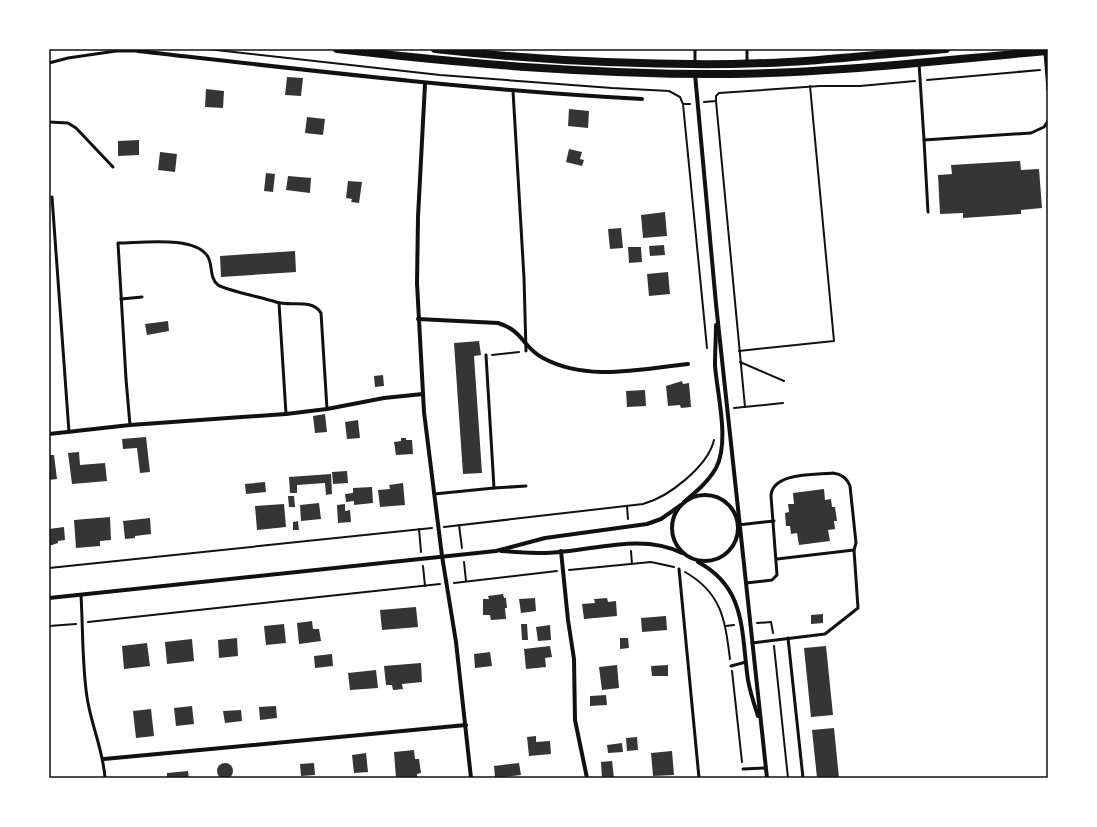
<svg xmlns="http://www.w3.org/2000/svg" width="1097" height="827" viewBox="0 0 1097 827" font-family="'PT Sans Narrow',sans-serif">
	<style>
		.building { fill: #353535 }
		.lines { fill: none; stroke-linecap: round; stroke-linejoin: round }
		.path { stroke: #111; stroke-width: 2 }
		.service { stroke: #111; stroke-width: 3 }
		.minor { stroke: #111; stroke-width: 4 }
		.secondary { stroke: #111; stroke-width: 8 }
		.neatline { fill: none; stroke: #111; stroke-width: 1.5 }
	</style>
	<rect width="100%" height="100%" fill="#fff"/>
	<g class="building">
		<polygon points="287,77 303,78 301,96 285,95"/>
		<polygon points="206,89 224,91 223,108 205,107"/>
		<polygon points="569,109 589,111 588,128 568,126"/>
		<polygon points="307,117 325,119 323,135 305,133"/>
		<polygon points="139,140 139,155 118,156 118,141"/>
		<polygon points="569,149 582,152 580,159 584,160 582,166 566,162"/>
		<polygon points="160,152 177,154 175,172 158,170"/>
		<polygon points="1020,161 1021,170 1039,169 1042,208 1021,210 1021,214 963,218 963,213 940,214 938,175 952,174 951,165"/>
		<polygon points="266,173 275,174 273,192 264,191"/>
		<polygon points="288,176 311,178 310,193 286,190"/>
		<polygon points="348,181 362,182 359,203 351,202 352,199 346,198"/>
		<polygon points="665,212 667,236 643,238 641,215"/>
		<polygon points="621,228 623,248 610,249 608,229"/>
		<polygon points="664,245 665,255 650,256 649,246"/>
		<polygon points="628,247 641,247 642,262 629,263"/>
		<polygon points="295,251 296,272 221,277 220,256"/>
		<polygon points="668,272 670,294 649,296 647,274"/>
		<polygon points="168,321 169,331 147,335 145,324"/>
		<polygon points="479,341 481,355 474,356 482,473 463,474 454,343"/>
		<polygon points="383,375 384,386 375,387 374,376"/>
		<polygon points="682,381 683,384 689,383 691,407 681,408 680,405 668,406 666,386"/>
		<polygon points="645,390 646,406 627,407 626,391"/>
		<polygon points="325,414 327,432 315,433 313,416"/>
		<polygon points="358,420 360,438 347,439 345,422"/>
		<polygon points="146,437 150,472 140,473 137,448 123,449 122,439"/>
		<polygon points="401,438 406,438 406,440 412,440 413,454 396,455 394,442 401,441"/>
		<polygon points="79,452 80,465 105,463 107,481 72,484 68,453"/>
		<polygon points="49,455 54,455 57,479 49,480"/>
		<polygon points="347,471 348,483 333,484 332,472"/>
		<polygon points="331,474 332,494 326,495 325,483 297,485 297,493 290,493 289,477"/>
		<polygon points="265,482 266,492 246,494 245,484"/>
		<polygon points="403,483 405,505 380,507 378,490 390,489 389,485"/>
		<polygon points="372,487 373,503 354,505 354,501 346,502 345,494 353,493 353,488"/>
		<polygon points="824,489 825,500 831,499 832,507 835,507 837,521 834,521 835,529 828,530 830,541 799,545 797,533 791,534 790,526 786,526 785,513 789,512 788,504 794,504 793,493"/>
		<polygon points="288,496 294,496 295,507 289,507"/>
		<polygon points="319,503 321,519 301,521 300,505"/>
		<polygon points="284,504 286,527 257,530 255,506"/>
		<polygon points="345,504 345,511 350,510 351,522 338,523 337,505"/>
		<polygon points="110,517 111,540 100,541 100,546 76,548 74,520"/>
		<polygon points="150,518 151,534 135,536 135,538 125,539 123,521"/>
		<polygon points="298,521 299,530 293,530 293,522"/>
		<polygon points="64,527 65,540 58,541 58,543 49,546 49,529"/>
		<polygon points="503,594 504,598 506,598 507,608 505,608 506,619 491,620 490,615 483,615 483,599 489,599 488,596"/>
		<polygon points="535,598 536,611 521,613 519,599"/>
		<polygon points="607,598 608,602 616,601 617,616 584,619 582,604 595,603 594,599"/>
		<polygon points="416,607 418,627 382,630 380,610"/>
		<polygon points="823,614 823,623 811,624 811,615"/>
		<polygon points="666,616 667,630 642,632 641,618"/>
		<polygon points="312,621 313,629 319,629 321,641 299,644 297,623"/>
		<polygon points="284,624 286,643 266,645 264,626"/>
		<polygon points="521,624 527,624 528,640 522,640"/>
		<polygon points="550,625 551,640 538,641 536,627"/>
		<polygon points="237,638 238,656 219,658 218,640"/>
		<polygon points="620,638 628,638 629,648 620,649"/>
		<polygon points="192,639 194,661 167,664 165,642"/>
		<polygon points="147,643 150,666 124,669 122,646"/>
		<polygon points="550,646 552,657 545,658 546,667 526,669 524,649"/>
		<polygon points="826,646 833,715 811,717 804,648"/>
		<polygon points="490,652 492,666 475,668 474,654"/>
		<polygon points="332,654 333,666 315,668 314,656"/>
		<polygon points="421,663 422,682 402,684 403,689 393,690 392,685 386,685 384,666"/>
		<polygon points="617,665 619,688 602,690 599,667"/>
		<polygon points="668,665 668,676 652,676 651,666"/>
		<polygon points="376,670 378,688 350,690 348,673"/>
		<polygon points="606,695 607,705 590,706 590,696"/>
		<polygon points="192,706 194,724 176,726 174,708"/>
		<polygon points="276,706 277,718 260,720 259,707"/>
		<polygon points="151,709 154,736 136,738 133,711"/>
		<polygon points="241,710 242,721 225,723 223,711"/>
		<polygon points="834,728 839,778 817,778 812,730"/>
		<polygon points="536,736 536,742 550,741 551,754 529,756 527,737"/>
		<polygon points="637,737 638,750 627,751 626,738"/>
		<polygon points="622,743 623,752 608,753 607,745"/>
		<polygon points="414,750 415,759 419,759 421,773 417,774 417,778 396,778 394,752"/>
		<polygon points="672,751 674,775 653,776 651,753"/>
		<polygon points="366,753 368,772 354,773 352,755"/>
		<polygon points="612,761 614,778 602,778 601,762"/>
		<polygon points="314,763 315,775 301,776 300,764"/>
		<polygon points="519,763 521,775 495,778 494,766"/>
		<circle cx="225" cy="771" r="8"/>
		<polygon points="188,771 189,778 167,778 167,773"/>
	</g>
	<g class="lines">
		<g class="path">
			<polyline points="207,49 440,75 612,88 669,91 680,97 683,104 690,104"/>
			<polyline points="927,80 1040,70"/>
			<polyline points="716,101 745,407"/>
			<polyline points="704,102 716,101 716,96 719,93 820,86 860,86 915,81"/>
			<polyline points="683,104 707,348"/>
			<polyline points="739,351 834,341 810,86"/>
			<polyline points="492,355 519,352"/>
			<polyline points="740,362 784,381"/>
			<polyline points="734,408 783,403"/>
			<polyline points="627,506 628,519"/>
			<polyline points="459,525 462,548"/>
			<path d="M 444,527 L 643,504 C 669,497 708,466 714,440"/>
			<polyline points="419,529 421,552"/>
			<polyline points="631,551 632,564"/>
			<polyline points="464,562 466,581"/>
			<polyline points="423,566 425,586"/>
			<polyline points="49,568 432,528"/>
			<polyline points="569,570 651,562 674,567"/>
			<path d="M 685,572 C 722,593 725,620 730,659"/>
			<polyline points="454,583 557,571"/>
			<polyline points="88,622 440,584"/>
			<polyline points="757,623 771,622 773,633"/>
			<polyline points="49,626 76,624"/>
			<polyline points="726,626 734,625"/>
			<polyline points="774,646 788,778"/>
			<polyline points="732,671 742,762"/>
		</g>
		<g class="service">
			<polyline points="695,49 695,64"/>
			<polyline points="1045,53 1048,90"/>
			<polyline points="49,63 68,58 116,51 138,51"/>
			<polyline points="747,63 747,49"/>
			<polyline points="919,63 924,140 1031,133 1044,127 1048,121"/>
			<polyline points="513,91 524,278 526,351"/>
			<polyline points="49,122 68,123 76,128 113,167"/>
			<polyline points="924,140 928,212"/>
			<polyline points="52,197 69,432"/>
			<polyline points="121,299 142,297"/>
			<polyline points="279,303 286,414"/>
			<path d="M 130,425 L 126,379 L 118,243 C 140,243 196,235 208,257 C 213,265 209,278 218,285 C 225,290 264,298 276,302 C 290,307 312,298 321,313 L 327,409"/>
			<polyline points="494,488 526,486"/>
			<polyline points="434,494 494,488 486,355"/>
			<polyline points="738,525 774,521"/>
			<polyline points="777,559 854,550"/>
			<polyline points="679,569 699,778"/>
			<path d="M 746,583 L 772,580 L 777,575 L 771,496 C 772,472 816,475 833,473 C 842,474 847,478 850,486 L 856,543 L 854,550 L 858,608 L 825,634 L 752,643"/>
			<path d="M 81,595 C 83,628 82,664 87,697 C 91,725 103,749 105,778"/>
			<polyline points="788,638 803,778"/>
			<polyline points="731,666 746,662"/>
			<polyline points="743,769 765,768"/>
		</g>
		<g class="minor">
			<path d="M 138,51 C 306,70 472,90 642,99"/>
			<polyline points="695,74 716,304 767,778"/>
			<polyline points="425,84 418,217 417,283 424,412 442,556 456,642 471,778"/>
			<path d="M 418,319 L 498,323 C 524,331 522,347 543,358 C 587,382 640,369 688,364"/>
			<polyline points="49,434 130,425 286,414 327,409 384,398 423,394"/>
			<circle cx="705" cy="528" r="33"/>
			<path d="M 684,502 C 696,492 708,482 716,468 C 730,442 717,394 715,365 C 715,351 716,338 716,325"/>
			<path d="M 501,551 C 516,552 531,553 546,553 C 590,552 640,532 682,553"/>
			<polyline points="561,551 568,620 574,659 575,720 587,778"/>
			<path d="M 698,562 C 747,588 741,633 748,680 C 750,692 754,704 758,716"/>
			<polyline points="49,598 496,551 545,538 647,524 661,519 681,505"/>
			<polyline points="104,759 466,725"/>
		</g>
		<g class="secondary">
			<path d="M 337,49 C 468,64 598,75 730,74 C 836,73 943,60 1048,51"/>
			<path d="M 435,49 C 533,60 633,65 732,64 C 803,63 875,55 946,49"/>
		</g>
	</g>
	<rect width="1097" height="827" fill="none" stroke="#ffffff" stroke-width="100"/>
	<rect x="50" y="50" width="997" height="727" class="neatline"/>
</svg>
